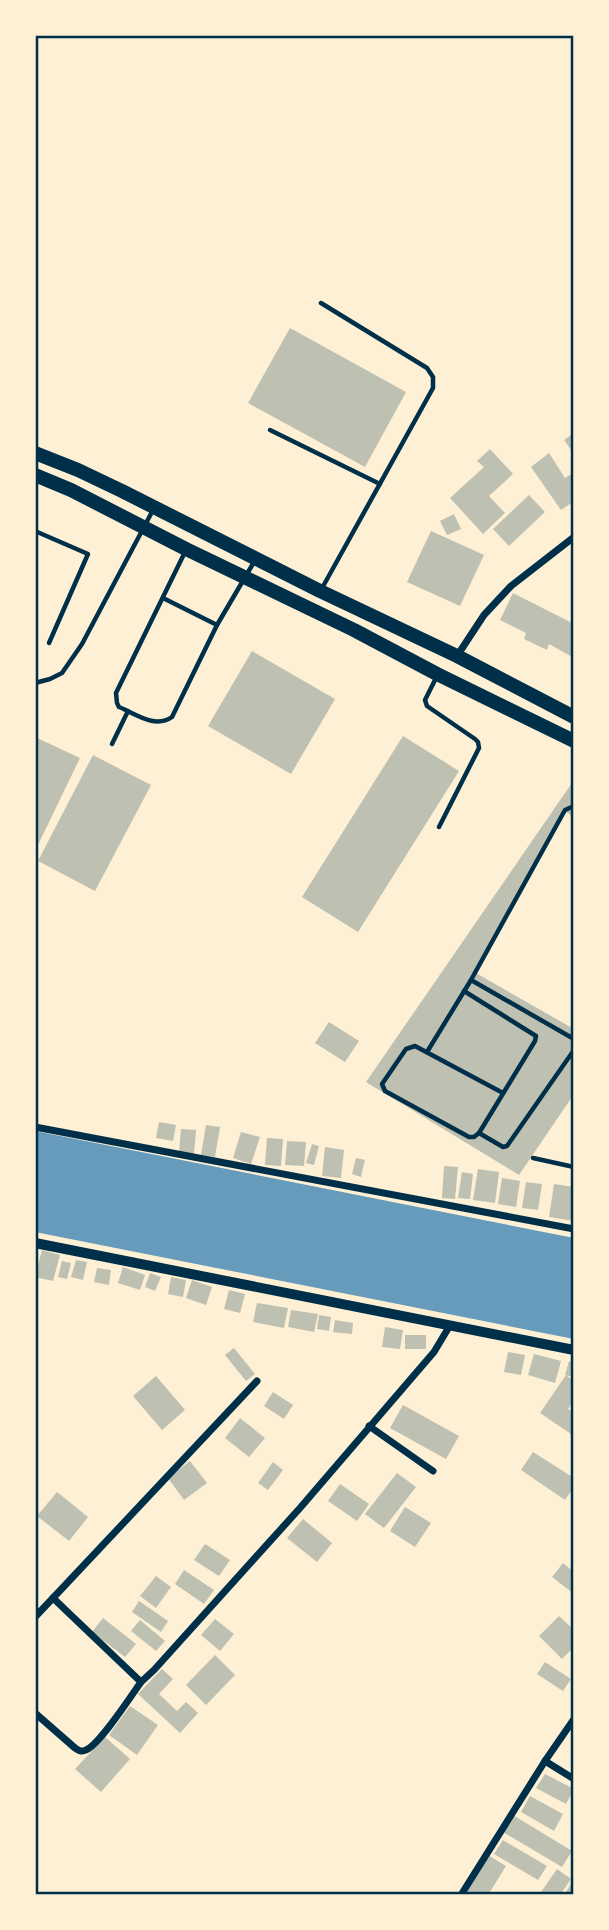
<svg xmlns="http://www.w3.org/2000/svg" width="609" height="1930" viewBox="0 0 609 1930" font-family="'Playfair Display',serif">
	<style>
		.water { fill: #669bbc }
		.building { fill: #bec0b2 }
		.lines { fill: none; stroke-linecap: round; stroke-linejoin: round }
		.service { stroke: #003049; stroke-width: 4.5 }
		.minor { stroke: #003049; stroke-width: 7 }
		.tertiary { stroke: #003049; stroke-width: 10 }
		.primary { stroke: #003049; stroke-width: 14 }
		.neatline { fill: none; stroke: #003049; stroke-width: 2.5 }
	</style>
	<rect width="100%" height="100%" fill="#fdf0d5"/>
	<polygon class="water" points="35,1131 574,1238 574,1339 35,1232"/>
	<g class="building">
		<polygon points="290,328 406,392 365,467 248,403"/>
		<polygon points="574,433 574,454 564,440"/>
		<polygon points="490,449 513,474 489,496 505,513 483,534 450,498 484,467 477,461"/>
		<polygon points="549,453 565,478 574,472 574,501 561,510 531,467"/>
		<polygon points="529,495 545,512 509,546 493,529"/>
		<polygon points="454,514 461,529 447,535 440,521"/>
		<polygon points="431,531 484,555 460,606 407,582"/>
		<polygon points="513,593 574,624 574,658 549,644 547,650 524,639 526,633 500,620"/>
		<polygon points="252,651 335,699 291,774 208,726"/>
		<polygon points="403,736 459,771 358,932 302,897"/>
		<polygon points="35,737 80,758 35,851"/>
		<polygon points="93,755 151,785 95,891 38,861"/>
		<polygon points="574,780 574,817 566,812 474,972 574,1029 574,1094 519,1175 366,1082"/>
		<polygon points="329,1022 359,1041 345,1062 315,1043"/>
		<polygon points="159,1122 176,1125 173,1141 156,1138"/>
		<polygon points="206,1125 220,1127 215,1157 201,1155"/>
		<polygon points="181,1129 196,1130 194,1154 179,1153"/>
		<polygon points="241,1132 260,1137 251,1164 233,1158"/>
		<polygon points="267,1138 283,1139 281,1166 265,1165"/>
		<polygon points="287,1141 306,1142 304,1166 285,1165"/>
		<polygon points="312,1144 319,1146 314,1165 306,1163"/>
		<polygon points="325,1147 344,1150 341,1178 322,1176"/>
		<polygon points="356,1158 365,1160 361,1177 352,1174"/>
		<polygon points="444,1166 458,1167 455,1199 442,1198"/>
		<polygon points="478,1169 499,1172 495,1203 473,1200"/>
		<polygon points="462,1172 473,1174 470,1199 458,1198"/>
		<polygon points="502,1178 520,1181 516,1207 498,1204"/>
		<polygon points="526,1182 542,1184 538,1210 522,1208"/>
		<polygon points="554,1184 574,1187 574,1221 549,1217"/>
		<polygon points="42,1250 60,1255 53,1281 35,1277"/>
		<polygon points="76,1260 87,1262 83,1280 71,1277"/>
		<polygon points="62,1261 71,1263 67,1279 58,1277"/>
		<polygon points="123,1267 145,1275 140,1290 118,1283"/>
		<polygon points="97,1268 111,1270 109,1285 94,1282"/>
		<polygon points="150,1273 161,1277 155,1291 145,1287"/>
		<polygon points="171,1277 186,1280 183,1297 168,1294"/>
		<polygon points="192,1280 212,1287 206,1305 186,1298"/>
		<polygon points="229,1290 245,1294 240,1313 224,1309"/>
		<polygon points="257,1303 288,1308 284,1328 253,1322"/>
		<polygon points="291,1310 318,1314 314,1332 288,1327"/>
		<polygon points="319,1315 331,1317 329,1331 317,1329"/>
		<polygon points="335,1320 353,1323 352,1334 333,1332"/>
		<polygon points="385,1327 403,1330 400,1349 382,1347"/>
		<rect x="405" y="1335" width="21" height="14"/>
		<polygon points="234,1348 255,1374 246,1381 225,1355"/>
		<polygon points="508,1352 525,1355 521,1375 504,1372"/>
		<polygon points="534,1354 561,1361 555,1383 528,1375"/>
		<polygon points="569,1361 574,1362 574,1377 565,1375"/>
		<polygon points="566,1375 574,1381 574,1400 568,1409 574,1413 574,1429 571,1434 540,1413"/>
		<polygon points="156,1376 185,1410 162,1430 133,1396"/>
		<polygon points="273,1392 293,1405 284,1419 264,1406"/>
		<polygon points="403,1405 459,1436 446,1459 390,1428"/>
		<polygon points="240,1418 265,1438 249,1457 225,1438"/>
		<polygon points="533,1452 574,1478 574,1487 565,1500 521,1470"/>
		<polygon points="190,1461 207,1483 184,1500 168,1478"/>
		<polygon points="273,1462 283,1470 268,1490 258,1483"/>
		<polygon points="397,1473 416,1487 384,1528 365,1514"/>
		<polygon points="340,1484 369,1504 357,1521 328,1501"/>
		<polygon points="57,1492 88,1517 69,1541 37,1516"/>
		<polygon points="405,1507 431,1523 415,1547 390,1531"/>
		<polygon points="303,1519 332,1543 317,1562 287,1538"/>
		<polygon points="205,1544 230,1560 219,1576 194,1560"/>
		<polygon points="563,1563 574,1572 574,1594 552,1577"/>
		<polygon points="184,1570 214,1590 204,1604 175,1584"/>
		<polygon points="156,1576 171,1587 156,1608 140,1596"/>
		<polygon points="139,1601 168,1621 161,1632 132,1612"/>
		<polygon points="559,1616 574,1630 574,1647 562,1659 539,1636"/>
		<polygon points="103,1618 136,1644 125,1657 92,1632"/>
		<polygon points="215,1619 234,1634 220,1651 201,1635"/>
		<polygon points="140,1620 165,1641 156,1651 131,1631"/>
		<polygon points="215,1655 235,1675 206,1705 186,1685"/>
		<polygon points="545,1662 571,1679 563,1691 537,1674"/>
		<polygon points="162,1669 173,1679 159,1694 177,1711 186,1702 198,1713 180,1733 138,1694"/>
		<polygon points="130,1706 158,1725 137,1755 109,1735"/>
		<polygon points="105,1737 130,1759 101,1792 75,1769"/>
		<polygon points="545,1774 574,1789 566,1804 536,1788"/>
		<polygon points="530,1796 563,1814 554,1831 521,1812"/>
		<polygon points="513,1815 572,1851 562,1867 503,1832"/>
		<polygon points="503,1840 547,1866 538,1880 494,1854"/>
		<polygon points="488,1855 506,1866 488,1895 467,1895 465,1894"/>
		<polygon points="557,1869 571,1879 560,1895 539,1895"/>
		<polygon points="574,1879 574,1895 564,1895"/>
	</g>
	<g class="lines">
		<g class="service">
			<polyline points="270,430 380,484"/>
			<polyline points="35,531 88,554 49,643"/>
			<path d="M 185,552 L 116,693 L 117,703 L 119,707 C 136,714 155,729 172,717 L 217,625 L 254,562"/>
			<polyline points="321,590 433,388 433,377 427,368 321,303"/>
			<polyline points="163,598 217,625"/>
			<polyline points="436,678 425,700 427,706 475,739 478,742 479,748 439,827"/>
			<polyline points="35,683 50,679 62,673 82,644 153,510"/>
			<polyline points="112,744 128,711"/>
			<polyline points="574,806 565,810 471,980 574,1039"/>
			<polyline points="464,991 536,1036 535,1041 479,1133 474,1137 469,1137 385,1091 382,1084 406,1049 415,1046 503,1093"/>
			<polyline points="427,1052 471,980"/>
			<polyline points="479,1133 503,1147 507,1146 574,1050"/>
			<polyline points="533,1158 574,1167"/>
		</g>
		<g class="minor">
			<polyline points="457,656 484,615 511,586 574,537"/>
			<polyline points="35,1127 574,1229"/>
			<polyline points="257,1381 53,1598 141,1682 154,1670 300,1508 434,1352 449,1327"/>
			<polyline points="369,1426 433,1471"/>
			<polyline points="35,1617 53,1598"/>
			<path d="M 35,1713 L 75,1748 C 80,1751 80,1752 86,1750 C 100,1744 131,1696 141,1682"/>
			<polyline points="545,1761 574,1779"/>
			<polyline points="461,1895 545,1761 574,1719"/>
		</g>
		<polyline class="tertiary" points="35,1243 574,1350"/>
		<g class="primary">
			<polyline points="35,453 78,470 122,491 320,591 457,656 574,717"/>
			<polyline points="35,475 71,490 186,549 354,630 437,674 574,741"/>
		</g>
	</g>
	<rect width="609" height="1930" fill="none" stroke="#fdf0d5" stroke-width="74"/>
	<rect x="37" y="37" width="535" height="1856" class="neatline"/>
</svg>
